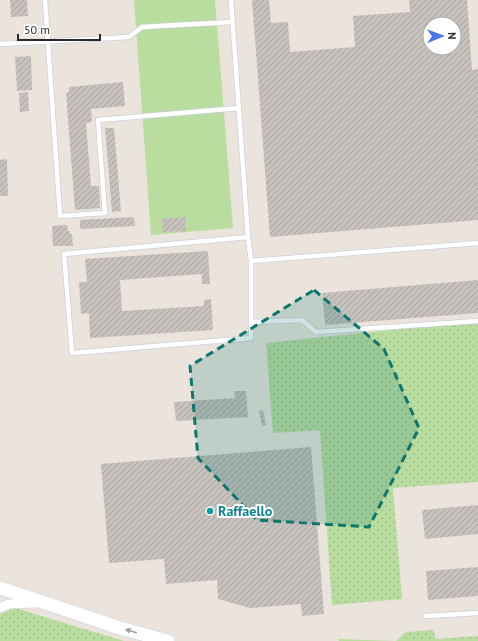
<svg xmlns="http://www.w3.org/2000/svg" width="478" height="641" viewBox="0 0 478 641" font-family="'PT Sans',sans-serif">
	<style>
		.grass { fill: url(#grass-dots) }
		.garden { fill: #b9dc9f }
		.building { fill: url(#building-hatch); fill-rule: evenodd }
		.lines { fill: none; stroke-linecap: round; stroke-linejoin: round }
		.lane-casing { stroke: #ccd0da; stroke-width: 6 }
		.street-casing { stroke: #ccd0da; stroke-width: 10 }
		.secondary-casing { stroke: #ccd0da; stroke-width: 14 }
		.lane { stroke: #fff; stroke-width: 4.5 }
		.street { stroke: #fff; stroke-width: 9 }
		.secondary { stroke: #fff; stroke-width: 13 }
		.oneway { fill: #9f9f9f }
		.marked { fill: #0f766e; fill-opacity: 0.2; stroke: #0f766e; stroke-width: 3; stroke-dasharray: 8 5; stroke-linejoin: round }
		.culture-dot { fill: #0f9aa8; stroke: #fff; stroke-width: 1.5 }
		.labels { text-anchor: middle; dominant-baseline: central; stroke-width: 4; stroke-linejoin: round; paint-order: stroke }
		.culture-label { font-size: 14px; font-weight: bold; fill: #0d838f; stroke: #fff; text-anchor: start }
	</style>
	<defs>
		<pattern id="grass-dots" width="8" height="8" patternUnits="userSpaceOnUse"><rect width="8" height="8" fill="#b9dc9f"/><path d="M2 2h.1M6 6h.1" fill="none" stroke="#9fbd89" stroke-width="1.8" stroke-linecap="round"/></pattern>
		<pattern id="building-hatch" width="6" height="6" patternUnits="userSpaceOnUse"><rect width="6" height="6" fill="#c6c1bd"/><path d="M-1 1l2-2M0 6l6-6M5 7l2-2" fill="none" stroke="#aaa6a3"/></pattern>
	</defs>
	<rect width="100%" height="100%" fill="#ebe4dd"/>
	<g class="grass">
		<polygon points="478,321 478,482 393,488 402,599 332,605 320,430 273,433 266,343"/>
		<polygon points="15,608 124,641 0,641 0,614"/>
		<polygon points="433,630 436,639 478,636 478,641 339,641 338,639 396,641 406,632"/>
	</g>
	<polygon class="garden" points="134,0 215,0 233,228 151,235"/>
	<g class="building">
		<polygon points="10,0 27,0 28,16 11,17"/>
		<path d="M 252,0 L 269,0 L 271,23 L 288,22 L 290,52 L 355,47 L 353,16 L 410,12 L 409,0 L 467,0 L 472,70 L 478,69 L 478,220 L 270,237 ZM 430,24 L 454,24 L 454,48 L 430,48 Z"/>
		<polygon points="31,56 32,90 17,91 15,57"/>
		<polygon points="123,82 125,106 91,109 92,122 86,123 91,186 99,186 100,208 75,210 66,93 69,92 69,87"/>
		<polygon points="28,92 29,111 20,112 19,93"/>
		<polygon points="105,128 114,128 121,211 112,212"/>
		<polygon points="7,159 8,196 0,196 0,160"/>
		<polygon points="134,217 135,226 80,229 80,220"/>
		<polygon points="185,217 186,231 163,232 162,219"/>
		<polygon points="67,225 68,231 70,231 70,234 72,234 73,246 53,246 52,226"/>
		<polygon points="208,251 210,284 202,284 202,274 120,280 122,311 204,306 204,300 211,299 213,330 90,338 89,313 81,314 79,282 87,282 85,259"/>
		<polygon points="478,280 478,313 325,325 322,293"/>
		<polygon points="234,391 246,391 248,417 176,421 174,402 235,398"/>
		<polygon points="263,410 266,425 262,426 259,411"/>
		<polygon points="311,447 324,614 302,616 301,604 250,608 218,599 217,580 166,584 164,559 109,563 101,464"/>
		<polygon points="478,505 478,534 425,539 422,510"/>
		<polygon points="478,567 478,596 428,600 426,571"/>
	</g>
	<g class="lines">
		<g class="lane-casing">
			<g id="lane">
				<polyline points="45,0 60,216 105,213 98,120 239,108"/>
				<polyline points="231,0 248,237"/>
				<polyline points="0,44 129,37 142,27 232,22"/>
				<polygon points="248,237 251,261 251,338 72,353 64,254"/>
				<polyline points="251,261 478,243"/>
				<polyline points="251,322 302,320 316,332 478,321"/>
				<polyline points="426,616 478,613"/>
			</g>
		</g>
		<g class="street-casing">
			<polyline id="street" points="0,608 8,604 37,603"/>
		</g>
		<g class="secondary-casing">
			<polyline id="secondary" points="0,588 120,628 168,641"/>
		</g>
		<use href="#lane" class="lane"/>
		<use href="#street" class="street"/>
		<use href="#secondary" class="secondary"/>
	</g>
	<defs><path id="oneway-solid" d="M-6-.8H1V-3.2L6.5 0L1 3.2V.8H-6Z"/></defs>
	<use class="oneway" href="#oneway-solid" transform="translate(131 631) rotate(-164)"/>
	<path class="marked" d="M 314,290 L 384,349 L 419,428 L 369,527 L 257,520 L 198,458 L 190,366 Z"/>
	<circle class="culture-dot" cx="210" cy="511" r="4"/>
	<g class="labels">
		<g class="culture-label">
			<text x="218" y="511">Raffaello</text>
		</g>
	</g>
	<g transform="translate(442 36) rotate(89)"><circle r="19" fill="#ffffff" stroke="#aaaaaa"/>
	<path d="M0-3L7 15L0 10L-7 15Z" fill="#4c76e9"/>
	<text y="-6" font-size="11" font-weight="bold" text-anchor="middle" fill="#2a2a2a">N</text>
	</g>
	<path d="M18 34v6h82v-6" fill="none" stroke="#2a2a2a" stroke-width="2"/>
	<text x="24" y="34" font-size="12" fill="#2a2a2a" stroke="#ffffff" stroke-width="3" paint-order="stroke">50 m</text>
</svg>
